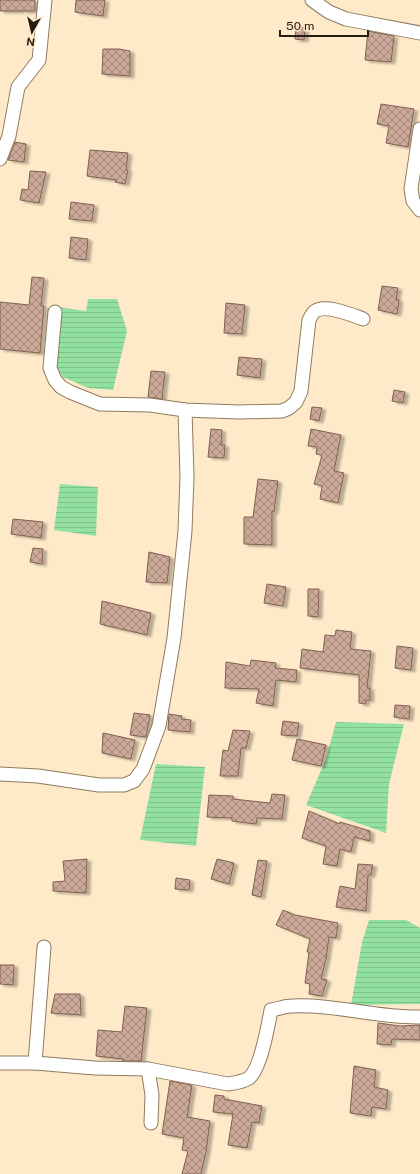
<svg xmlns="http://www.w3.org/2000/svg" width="420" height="1174" viewBox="0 0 420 1174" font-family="'Public Sans',sans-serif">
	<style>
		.water { fill: url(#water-rules) }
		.building { fill: url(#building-cross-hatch); stroke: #806052; filter: url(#shadow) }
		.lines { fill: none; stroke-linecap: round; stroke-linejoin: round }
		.minor-casing { stroke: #8e7b5e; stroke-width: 15 }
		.minor { stroke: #fff; stroke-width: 13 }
	</style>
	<defs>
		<pattern id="water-rules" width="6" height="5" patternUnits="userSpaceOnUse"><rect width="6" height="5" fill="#93e1a1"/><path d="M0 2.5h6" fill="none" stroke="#7fc18a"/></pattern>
		<pattern id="building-cross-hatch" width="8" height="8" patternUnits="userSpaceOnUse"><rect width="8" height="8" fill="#cca898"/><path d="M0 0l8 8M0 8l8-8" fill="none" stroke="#a5887b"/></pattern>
		<filter id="shadow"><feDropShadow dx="4" dy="2" stdDeviation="1" flood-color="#0004"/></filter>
	</defs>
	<rect width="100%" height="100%" fill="#feeac9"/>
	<g class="water">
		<polygon points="88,299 117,299 127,331 113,390 88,388 63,377 55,365 59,307 86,311"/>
		<polygon points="60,484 98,487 96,536 54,530"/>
		<polygon points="336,722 404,724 389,784 386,833 306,805 326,759"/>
		<polygon points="156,764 205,767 196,846 140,840"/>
		<polygon points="369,920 406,920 420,928 420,1004 351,1005 362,942"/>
	</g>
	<g class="building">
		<rect x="0" y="0" width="35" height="11"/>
		<polygon points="76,0 105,0 103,16 75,12"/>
		<polygon points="296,27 305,28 304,40 295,39"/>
		<polygon points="368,31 394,36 391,62 365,60"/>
		<polygon points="103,49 119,49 130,51 130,76 102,74"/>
		<polygon points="381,104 414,109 408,147 386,143 389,126 377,124"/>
		<polygon points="15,142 26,144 24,162 8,160"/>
		<polygon points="90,150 128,153 126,170 128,170 125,184 115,182 116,180 87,176"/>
		<polygon points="30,171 46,172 39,203 20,200 22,189 28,190"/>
		<polygon points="71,202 94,205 92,221 69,219"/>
		<polygon points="71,237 88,239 86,260 69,258"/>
		<polygon points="32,277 44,278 41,306 44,306 40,353 0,349 0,302 29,305"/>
		<polygon points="382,286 398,288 396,299 399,300 397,314 378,310"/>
		<polygon points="226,303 245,305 242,334 224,333"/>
		<polygon points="239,357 262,359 260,378 237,375"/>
		<polygon points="151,371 165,372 162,399 148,397"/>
		<polygon points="394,390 405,392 403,403 392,401"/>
		<polygon points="312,407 322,408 319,421 310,419"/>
		<polygon points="211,429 222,430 221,445 225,445 224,458 208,457"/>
		<polygon points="311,429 341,435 334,471 344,473 338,503 320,499 322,486 314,484 322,455 316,454 317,447 308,446"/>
		<polygon points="258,479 278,481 274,512 272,511 272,545 244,544 244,517 253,517"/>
		<polygon points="13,519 43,522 41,538 11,534"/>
		<polygon points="33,548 43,549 42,564 30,562"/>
		<polygon points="149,552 170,557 167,583 146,582"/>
		<polygon points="267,584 286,587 283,606 264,603"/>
		<polygon points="308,589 319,589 318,617 308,616"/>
		<polygon points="102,601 151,613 147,635 100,624"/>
		<polygon points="336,630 352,632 350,649 371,651 367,688 370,688 370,700 366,700 365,704 359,703 359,675 300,668 302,649 323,652 325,635 335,636"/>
		<polygon points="397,646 413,648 411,670 395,668"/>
		<polygon points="251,660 276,663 275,668 297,670 296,682 276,680 273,706 256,703 259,689 225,688 226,662 250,666"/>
		<polygon points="395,705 410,706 409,719 394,717"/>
		<polygon points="134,713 150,715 146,737 130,735"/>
		<polygon points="169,714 182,716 181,719 191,720 190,732 168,730"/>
		<polygon points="283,721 299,723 297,736 281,735"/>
		<polygon points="233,730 250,731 246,748 241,748 238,776 220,776 223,750 228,751"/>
		<polygon points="103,733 135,740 131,759 102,753"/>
		<polygon points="297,739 326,745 321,766 292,760"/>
		<polygon points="272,794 285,795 282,819 257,818 256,824 232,821 232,818 207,817 209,795 233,796 233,799 270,803"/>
		<polygon points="309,811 340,824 340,822 370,831 370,841 354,837 351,852 340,849 337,866 323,864 326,846 302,838"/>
		<polygon points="87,859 86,893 53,891 53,882 65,881 63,861"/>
		<polygon points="217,859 234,863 229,884 211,879"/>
		<polygon points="258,860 267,861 261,897 252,895"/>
		<polygon points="358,864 373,865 371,875 368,875 366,911 336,907 340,886 355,889"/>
		<polygon points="176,878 190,880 189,890 175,889"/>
		<polygon points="283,910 295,915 338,923 336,938 329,937 326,959 321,979 327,980 322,996 309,994 310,984 305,983 309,952 307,952 310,939 276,925"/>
		<polygon points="0,965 14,965 13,985 0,984"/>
		<polygon points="55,994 80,994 81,1015 51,1013"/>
		<polygon points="125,1006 147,1008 141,1061 123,1061 123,1059 96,1056 98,1030 122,1032"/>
		<polygon points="378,1023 400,1026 420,1025 420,1040 392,1039 391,1045 377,1044"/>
		<polygon points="354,1066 376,1070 374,1087 388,1090 386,1109 372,1107 371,1116 350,1113"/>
		<polygon points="170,1081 192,1085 187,1117 210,1121 206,1152 201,1174 182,1174 188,1151 182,1150 184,1138 162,1134"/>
		<polygon points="215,1095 224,1096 224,1099 262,1106 259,1123 252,1122 247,1148 228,1145 233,1114 213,1112"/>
	</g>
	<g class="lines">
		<g class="minor-casing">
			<g id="minor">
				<polyline points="312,0 329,12 346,19 420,33"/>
				<polyline points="420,129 411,189 413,201 420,210"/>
				<polyline points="0,159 9,136 18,87 39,60 45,0"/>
				<path d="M 55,312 L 50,368 L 55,380 L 61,387 L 70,392 L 100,404 L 150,405 L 185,410 L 239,412 L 282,411 L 289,408 L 296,402 L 301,391 L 309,320 C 310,318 312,314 314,312 C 324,303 352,315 363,319"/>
				<polyline points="0,774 38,776 99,785 124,785 134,781 143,769 159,726 174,638 185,531 187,477 185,410"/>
				<path d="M 0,1063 L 35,1063 L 95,1068 L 148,1069 L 228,1084 C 235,1083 243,1082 249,1078 C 261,1068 268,1026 271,1010 C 278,1009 285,1006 292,1006 C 335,1004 377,1018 420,1017"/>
				<polyline points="35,1063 44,947"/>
				<polyline points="148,1069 152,1095 151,1123"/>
			</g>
		</g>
		<use href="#minor" class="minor"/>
	</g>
	<g transform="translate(32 32) rotate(188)" stroke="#feeac9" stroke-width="3" paint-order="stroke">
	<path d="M0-3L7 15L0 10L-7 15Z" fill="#251d11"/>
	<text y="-6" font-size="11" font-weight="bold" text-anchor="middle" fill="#251d11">N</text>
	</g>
	<path d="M280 30v6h88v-6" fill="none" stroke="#251d11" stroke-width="2"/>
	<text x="286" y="30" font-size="12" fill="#251d11" stroke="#feeac9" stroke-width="3" paint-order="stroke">50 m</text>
</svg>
